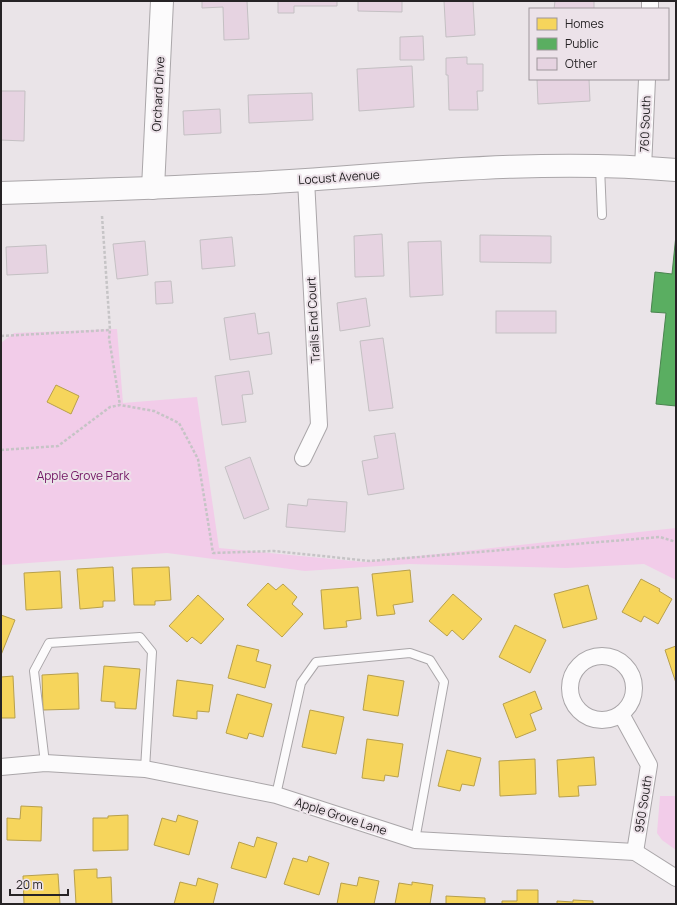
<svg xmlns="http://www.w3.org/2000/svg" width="677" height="905" viewBox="0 0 677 905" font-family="Manrope,sans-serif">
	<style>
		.green { fill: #f2cce9 }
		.homes { fill: #f6d55c; stroke: #b8a04c }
		.public { fill: #5aae61; stroke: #4a844f }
		.building { fill: #e6d3e1; stroke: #c4c0c3 }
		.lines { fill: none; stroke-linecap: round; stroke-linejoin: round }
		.lane-casing { stroke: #aaa6a9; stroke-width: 10 }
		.street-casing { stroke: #aaa6a9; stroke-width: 18 }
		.secondary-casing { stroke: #aaa6a9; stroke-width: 24 }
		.path { stroke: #c6c4c6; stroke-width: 2.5; stroke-dasharray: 3 2; stroke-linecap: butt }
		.lane { stroke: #fcfbfc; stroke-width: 8 }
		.street { stroke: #fcfbfc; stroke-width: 16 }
		.secondary { stroke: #fcfbfc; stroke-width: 22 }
		.labels { text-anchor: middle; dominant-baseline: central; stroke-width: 4; stroke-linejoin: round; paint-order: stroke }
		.street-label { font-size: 12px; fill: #262325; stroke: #ece2e9 }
		.park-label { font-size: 12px; fill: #701362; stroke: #ece2e9 }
	</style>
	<rect width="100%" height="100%" fill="#eae4e8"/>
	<g class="green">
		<polygon points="117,329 123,403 197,397 219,548 364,562 676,528 676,580 644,564 566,568 409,564 305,571 167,553 1,565 1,343 14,333"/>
		<polygon points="660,796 676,796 676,850 662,840 657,833"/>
	</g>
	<g class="homes">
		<polygon points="56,385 79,396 71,414 47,402"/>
		<polygon points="113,567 115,601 103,601 103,607 80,609 77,569"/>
		<polygon points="169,567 171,600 155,601 155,605 134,605 132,568"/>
		<polygon points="410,570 413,602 393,605 395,614 377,616 372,574"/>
		<polygon points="60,571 62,608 26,610 24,573"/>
		<polygon points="641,579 660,589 659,591 672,599 658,624 644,616 641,622 622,612"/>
		<polygon points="268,583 276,590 283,584 297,597 292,604 303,614 282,637 247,605"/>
		<polygon points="588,585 597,619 563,628 554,594"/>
		<polygon points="358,587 361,619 346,621 347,627 324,629 321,590"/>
		<polygon points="453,594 482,619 463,640 452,630 447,636 429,621"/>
		<polygon points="198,595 224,619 201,644 192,637 187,642 169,626"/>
		<polygon points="1,615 15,620 1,655"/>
		<polygon points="515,625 546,640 530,673 499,657"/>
		<polygon points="237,645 259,650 256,661 271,665 265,688 228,678"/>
		<polygon points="676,646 676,683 665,650"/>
		<polygon points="104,666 140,669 136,709 115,708 115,702 101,701"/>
		<polygon points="78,673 79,709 43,710 42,675"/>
		<polygon points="368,675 404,681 398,716 363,710"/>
		<polygon points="13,676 15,718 1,718 1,677"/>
		<polygon points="177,680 213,685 209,712 197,711 197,719 173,716"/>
		<polygon points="535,691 542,709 530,714 536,730 516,738 503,704"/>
		<polygon points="237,694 272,704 263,737 249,733 247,739 226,733"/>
		<polygon points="310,710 344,717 336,754 302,747"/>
		<polygon points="367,739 403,744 398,777 385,775 384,781 362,778"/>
		<polygon points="447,750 481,758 474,786 462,784 460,791 438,786"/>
		<polygon points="594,757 596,785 578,786 579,796 559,797 557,760"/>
		<polygon points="535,759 536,794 500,796 499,761"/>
		<polygon points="21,806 42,807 41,841 7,840 7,818 20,819"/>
		<polygon points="128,815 128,850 93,851 93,818 108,818 108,816"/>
		<polygon points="178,815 198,821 189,855 154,845 162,818 176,822"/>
		<polygon points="257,837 277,843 266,878 231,868 239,842 254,847"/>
		<polygon points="309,856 329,863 319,895 284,884 293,858 307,862"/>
		<polygon points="97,869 97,878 111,877 112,904 76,904 74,870"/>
		<polygon points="58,874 60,904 24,904 23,876"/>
		<polygon points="359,877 379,881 374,904 337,904 341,883 357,886"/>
		<polygon points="198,878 218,884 213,904 174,904 180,882 196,886"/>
		<polygon points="412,882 433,885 430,904 395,904 399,883 412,885"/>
		<polygon points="517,890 538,890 538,904 502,904 502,901 517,901"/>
		<polygon points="446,896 485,898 485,904 446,904"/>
		<polygon points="573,900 593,901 593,904 557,904 557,901 573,902"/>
	</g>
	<polygon class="public" points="676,235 676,406 656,404 666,313 651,312 655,272 672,274"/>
	<g class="building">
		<polygon points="202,1 247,1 249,39 224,40 223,7 202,8"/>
		<polygon points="278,1 337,1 337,6 294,6 294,13 278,13"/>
		<polygon points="358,1 402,1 402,12 358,11"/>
		<polygon points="444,1 473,1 475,35 446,37"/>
		<polygon points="555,1 594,1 594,9 554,9"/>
		<polygon points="423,36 424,60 400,60 400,37"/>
		<polygon points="467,57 467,64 483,64 483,91 477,91 478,110 449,110 448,75 446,75 446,58"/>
		<polygon points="412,66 414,107 359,111 357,69"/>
		<polygon points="537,79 589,79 590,101 538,104"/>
		<polygon points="1,91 25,91 24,141 1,140"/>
		<polygon points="312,93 313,120 249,123 248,95"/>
		<polygon points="220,109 221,133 184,135 183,111"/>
		<polygon points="382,234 384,276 355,277 354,236"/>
		<polygon points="480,235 551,236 551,263 480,262"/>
		<polygon points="232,237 235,266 202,269 200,240"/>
		<polygon points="145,241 148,275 117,279 113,244"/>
		<polygon points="441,241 443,295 410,297 408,242"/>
		<polygon points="46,245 48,273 7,275 6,247"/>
		<polygon points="171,281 173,303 156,304 155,282"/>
		<polygon points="366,298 370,326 340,331 337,303"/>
		<rect x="496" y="311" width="60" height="22"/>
		<polygon points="255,313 258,334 269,332 272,354 230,360 224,318"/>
		<polygon points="383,338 393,408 369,411 360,341"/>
		<polygon points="249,371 253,394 242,395 246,422 222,425 215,376"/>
		<polygon points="395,433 404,489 368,495 362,461 378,458 374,436"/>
		<polygon points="250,457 269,509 244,519 225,467"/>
		<polygon points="308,499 347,502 345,532 286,527 288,504 307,506"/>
	</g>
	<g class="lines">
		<g class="lane-casing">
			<g id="lane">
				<polyline points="600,167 602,215"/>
				<polyline points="45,763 34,671 49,643 140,637 152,652 145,769"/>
				<polyline points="276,795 301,683 316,662 410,653 430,660 444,682 415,840"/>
			</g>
		</g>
		<g class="street-casing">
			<g id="street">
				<polyline points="650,9 650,1"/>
				<polyline points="643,168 647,79"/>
				<polyline points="303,458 319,425 306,180"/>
				<circle cx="602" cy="688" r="32"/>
				<polyline points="621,714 649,765 635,852"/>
				<polyline points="1,767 45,763 145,769 276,795 415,840 635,852 676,878"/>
			</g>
		</g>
		<g class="secondary-casing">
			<g id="secondary">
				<polyline points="153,188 162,1"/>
				<path d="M 1,193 C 103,190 205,187 306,180 C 429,171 553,159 676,170"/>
			</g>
		</g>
		<g class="path">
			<polyline points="102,216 110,330 109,338 120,405"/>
			<polyline points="1,336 110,330"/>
			<polyline points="1,450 58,446 110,407 120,405 154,411 179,423 198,459 213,553 274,551 370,561 660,537 676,542"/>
		</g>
		<use href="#lane" class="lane"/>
		<use href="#street" class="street"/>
		<use href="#secondary" class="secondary"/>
	</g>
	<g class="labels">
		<g class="street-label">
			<text transform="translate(158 94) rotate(-87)">Orchard Drive</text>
			<text transform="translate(645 124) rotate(-88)">760 South</text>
			<text transform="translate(339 177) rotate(-4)">Locust Avenue</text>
			<text transform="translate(313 320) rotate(-93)">Trails End Court</text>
			<text transform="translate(643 804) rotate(-81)">950 South</text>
			<text transform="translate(341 816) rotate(18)">Apple Grove Lane</text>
		</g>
		<g class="park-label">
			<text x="83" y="475">Apple Grove Park</text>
		</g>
	</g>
	<rect width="677" height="905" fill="none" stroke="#262325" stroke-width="4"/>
	<rect x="529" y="8" width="140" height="72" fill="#ece2e9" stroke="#9d969b"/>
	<rect x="537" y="18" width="20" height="12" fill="#f6d55c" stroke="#9d969b"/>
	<text x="565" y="28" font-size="12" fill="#262325">Homes</text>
	<rect x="537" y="38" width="20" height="12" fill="#5aae61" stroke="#9d969b"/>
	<text x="565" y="48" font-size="12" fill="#262325">Public</text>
	<rect x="537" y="58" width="20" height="12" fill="#e6d3e1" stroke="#9d969b"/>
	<text x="565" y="68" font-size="12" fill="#262325">Other</text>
	<path d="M10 889v6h58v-6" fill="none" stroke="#262325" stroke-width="2"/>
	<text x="16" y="889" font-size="12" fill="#262325" stroke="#ece2e9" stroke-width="3" paint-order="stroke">20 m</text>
</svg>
